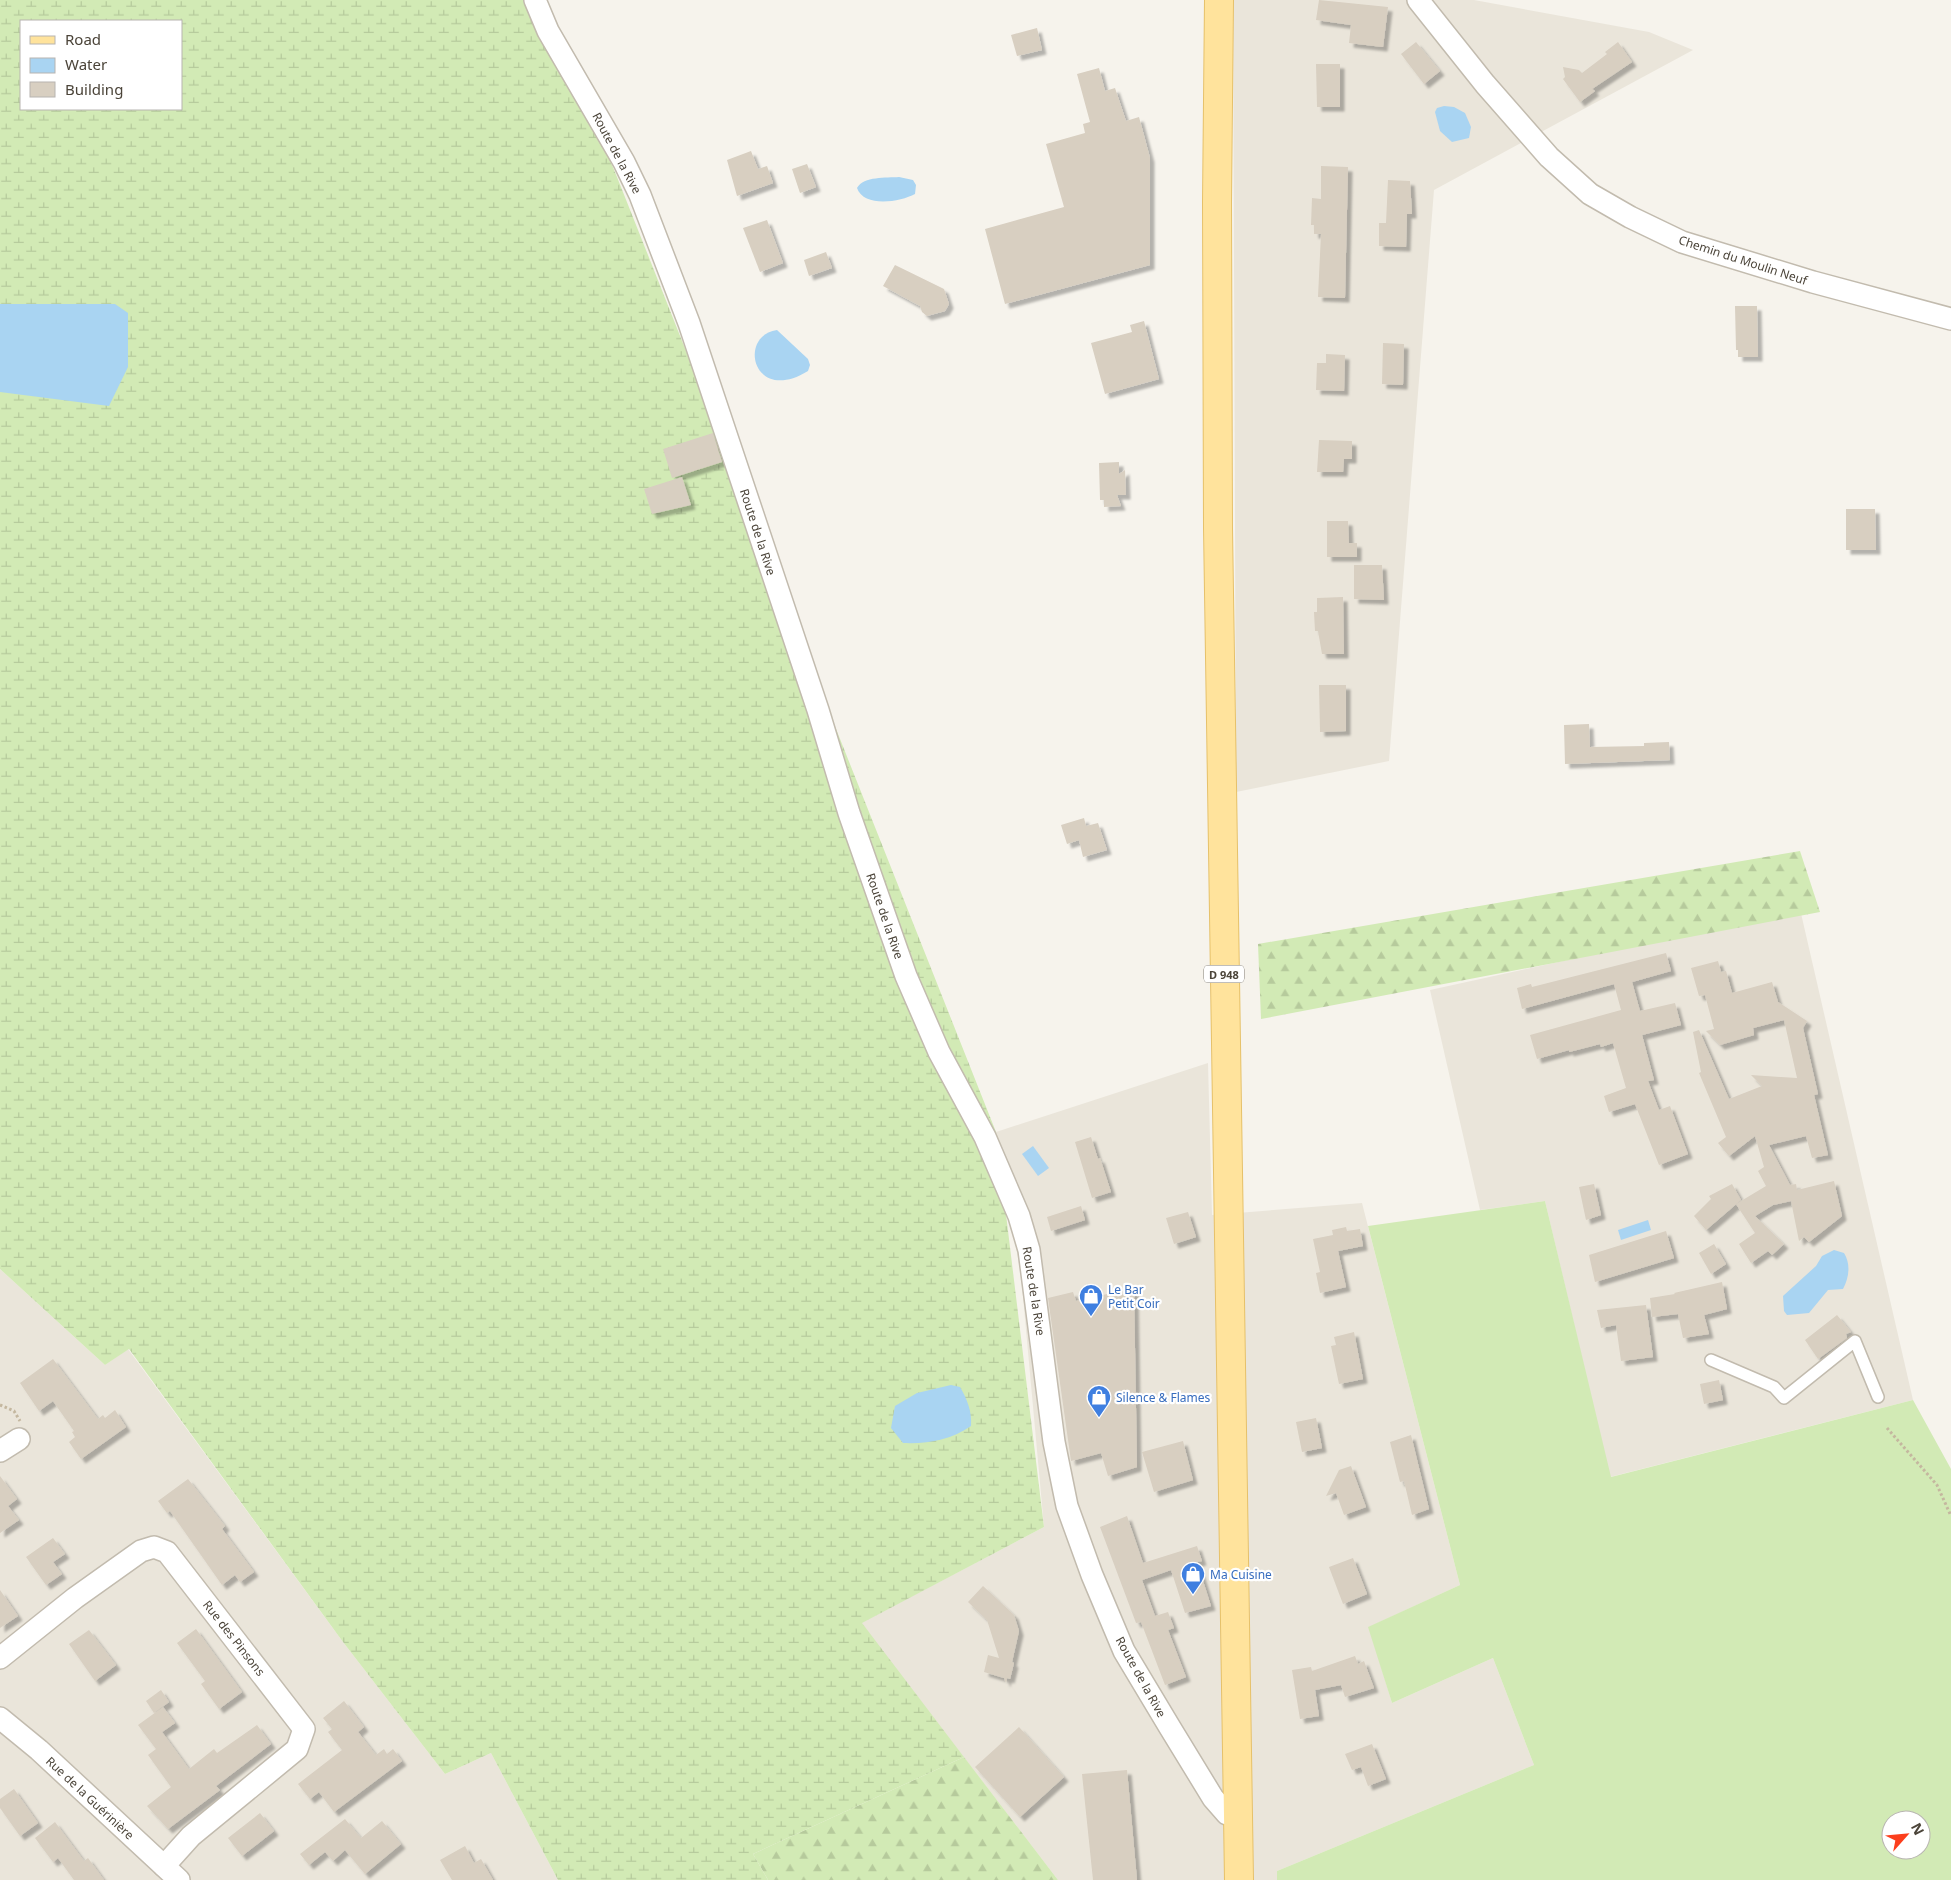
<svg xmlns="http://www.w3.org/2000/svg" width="1951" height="1880" viewBox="0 0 1951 1880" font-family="'Noto Sans',sans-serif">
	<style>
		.residential { fill: #eae5da }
		.grass { fill: #d2eab5; fill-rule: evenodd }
		.forest { fill: url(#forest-firs) }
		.wetland { fill: url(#wetland-marsh); fill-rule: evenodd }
		.water { fill: #a9d4f2 }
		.building { fill: #d8cfc1; filter: url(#shadow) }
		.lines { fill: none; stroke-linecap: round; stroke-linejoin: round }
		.lane-casing { stroke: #c2bbae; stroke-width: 14 }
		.street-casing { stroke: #c2bbae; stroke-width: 24 }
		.primary-casing { stroke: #e6c16a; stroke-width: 30 }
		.path { stroke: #c4b79f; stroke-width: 3; stroke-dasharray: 2.5 2.5; stroke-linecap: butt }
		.lane { stroke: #fff; stroke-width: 11 }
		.street { stroke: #fff; stroke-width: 21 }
		.primary { stroke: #ffe39c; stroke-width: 28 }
		.labels { text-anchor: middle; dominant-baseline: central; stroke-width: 4.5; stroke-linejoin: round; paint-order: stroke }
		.shield { fill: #fff; stroke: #817c74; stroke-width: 1 }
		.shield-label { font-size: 11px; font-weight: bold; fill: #4b4439 }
		.street-label { font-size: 12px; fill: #4b4439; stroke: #fff }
		.shop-label { font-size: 12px; fill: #366cbe; stroke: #fff; text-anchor: start }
	</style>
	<defs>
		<pattern id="forest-firs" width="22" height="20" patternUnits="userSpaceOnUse" patternTransform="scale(1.25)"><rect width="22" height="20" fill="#d2eab5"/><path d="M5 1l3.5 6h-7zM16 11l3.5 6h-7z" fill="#b6ca9c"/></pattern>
		<pattern id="wetland-marsh" width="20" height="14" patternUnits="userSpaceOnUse" patternTransform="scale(1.25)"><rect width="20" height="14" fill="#d2eab5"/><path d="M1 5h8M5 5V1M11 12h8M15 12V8" fill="none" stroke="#b6ca9c"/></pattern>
		<filter id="shadow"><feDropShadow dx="4.5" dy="4.5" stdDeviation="1" flood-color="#0004"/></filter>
	</defs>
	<rect width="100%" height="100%" fill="#f6f3ec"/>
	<g class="residential">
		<polygon points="1233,0 1474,0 1649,32 1693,50 1434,190 1389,761 1236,792"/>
		<polygon points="1800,909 1913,1400 1610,1477 1545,1201 1480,1210 1430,990"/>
		<polygon points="1208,1063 1212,1215 1362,1203 1460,1585 1369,1627 1392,1703 1493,1658 1534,1765 1277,1871 1277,1880 1058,1880 861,1623 1044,1527 1021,1275 996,1132"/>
		<polygon points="0,1269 105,1365 128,1349 343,1642 445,1774 491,1753 558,1880 0,1880"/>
	</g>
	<path class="grass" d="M 1545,1201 L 1611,1477 L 1913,1400 L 1951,1469 L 1951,1880 L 1277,1880 L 1277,1871 L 1534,1765 L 1493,1658 L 1392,1703 L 1368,1627 L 1460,1585 L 1368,1226 ZM 1891,1820 L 1921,1820 L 1921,1850 L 1891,1850 Z"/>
	<g class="forest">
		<polygon points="1800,851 1820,912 1261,1019 1258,944"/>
		<polygon points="964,1757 1058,1880 768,1880 753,1854"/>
	</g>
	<path class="wetland" d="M 0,0 L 543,0 L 617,177 L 996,1132 L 1044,1527 L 862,1623 L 964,1757 L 753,1854 L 768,1880 L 558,1880 L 491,1753 L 445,1774 L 343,1642 L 129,1349 L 105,1365 L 0,1269 ZM 21,21 L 181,21 L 181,109 L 21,109 Z"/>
	<g class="water">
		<polygon points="1444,106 1454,107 1465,113 1471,127 1469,138 1452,142 1440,131 1435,112 1437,108"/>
		<path d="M 899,177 L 913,180 L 916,185 L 915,194 C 900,202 864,208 857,188 C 864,176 886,178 899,177 Z"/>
		<polygon points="0,304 115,304 128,313 128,367 109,406 0,392"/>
		<path d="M 777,330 L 808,359 L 810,365 L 808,371 C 753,405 737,336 777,330 Z"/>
		<polygon points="1033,1146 1049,1168 1038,1176 1022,1154"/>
		<polygon points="1648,1220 1651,1230 1621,1240 1618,1230"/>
		<path d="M 1834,1250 L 1844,1253 C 1851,1264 1849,1278 1843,1289 L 1828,1290 L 1809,1313 L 1787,1315 L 1784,1311 L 1783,1296 L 1816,1266 L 1822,1256 Z"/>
		<path d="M 951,1385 L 960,1387 C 967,1399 972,1411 971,1426 C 951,1440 928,1444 903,1443 L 891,1428 L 895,1406 L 917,1393 Z"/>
	</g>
	<g class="building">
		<polygon points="1319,0 1388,7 1383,47 1349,43 1351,25 1316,20"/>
		<polygon points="1037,28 1042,50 1017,56 1011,35"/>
		<polygon points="1416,42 1440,71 1424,84 1401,54"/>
		<polygon points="1618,42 1632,62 1592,89 1595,91 1580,102 1563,79 1565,77 1563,67 1579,70 1582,73 1607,54 1605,52"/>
		<polygon points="1316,64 1340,64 1340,107 1317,107"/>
		<polygon points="1099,68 1105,91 1115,88 1126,121 1139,117 1150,158 1150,265 1005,304 985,229 1064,207 1046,144 1085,133 1083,124 1090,122 1077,74"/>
		<polygon points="751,151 758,169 767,166 773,183 737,196 727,160"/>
		<polygon points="807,164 816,187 800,193 792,169"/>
		<polygon points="1321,166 1348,167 1345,298 1318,297 1321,234 1314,234 1314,225 1311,225 1312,198 1321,199"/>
		<polygon points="1388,180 1410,181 1412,214 1407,214 1406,247 1379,246 1379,223 1386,223"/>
		<polygon points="767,220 783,263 760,272 743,228"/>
		<polygon points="826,252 832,268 809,276 804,260"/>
		<polygon points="895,265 944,289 949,304 945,311 927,316 922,312 920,306 883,286"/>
		<polygon points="1735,306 1757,306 1758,357 1738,357 1738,350 1736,350"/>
		<polygon points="1144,321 1159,379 1105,394 1091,343 1132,332 1130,325"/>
		<polygon points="1383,343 1404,344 1403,385 1382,384"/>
		<polygon points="1326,354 1345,355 1344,391 1316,390 1317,363 1326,363"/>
		<polygon points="713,433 722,462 672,478 663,449"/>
		<polygon points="1319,440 1352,441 1352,459 1344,459 1343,472 1317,472"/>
		<polygon points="1119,462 1119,474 1125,470 1126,495 1117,495 1121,506 1104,507 1104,500 1100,500 1099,463"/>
		<polygon points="682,477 691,505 652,514 644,489"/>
		<polygon points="1846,509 1875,509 1876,550 1846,550"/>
		<polygon points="1327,521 1348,521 1349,543 1357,543 1357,557 1327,557"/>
		<polygon points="1354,565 1382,565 1384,600 1354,599"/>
		<polygon points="1343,597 1344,654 1322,654 1318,631 1315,631 1314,612 1317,612 1317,598"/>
		<polygon points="1319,685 1346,685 1346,731 1320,732"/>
		<polygon points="1589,724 1590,747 1644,746 1644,743 1669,742 1670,760 1565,764 1564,725"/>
		<polygon points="1084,818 1086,826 1098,823 1107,850 1083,857 1079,840 1067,844 1061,825"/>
		<polygon points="1666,953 1671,971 1632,982 1640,1011 1675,1003 1681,1025 1642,1035 1654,1080 1648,1081 1659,1110 1670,1106 1688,1154 1659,1165 1635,1104 1609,1112 1604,1096 1626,1088 1613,1043 1601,1047 1600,1044 1569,1052 1569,1050 1537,1059 1530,1035 1621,1010 1614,984 1522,1009 1517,988 1531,984 1532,987"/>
		<polygon points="1718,961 1721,972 1726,971 1732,993 1772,982 1778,1002 1807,1021 1803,1028 1818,1094 1814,1095 1828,1155 1812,1158 1806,1136 1769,1145 1790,1185 1796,1184 1797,1190 1834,1181 1842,1216 1809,1242 1804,1237 1799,1241 1791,1201 1773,1205 1755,1216 1784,1244 1772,1255 1768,1251 1751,1263 1739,1244 1755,1233 1736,1204 1766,1186 1758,1171 1764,1167 1755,1136 1729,1156 1718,1143 1726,1137 1699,1073 1701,1072 1693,1032 1699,1030 1729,1099 1762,1086 1751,1075 1797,1078 1784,1020 1753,1028 1754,1035 1720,1045 1706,1031 1714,1029 1705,995 1699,996 1691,968"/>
		<polygon points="1091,1137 1098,1159 1100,1158 1111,1192 1092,1198 1075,1142"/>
		<polygon points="1594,1184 1601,1215 1586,1220 1579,1187"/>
		<polygon points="1732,1184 1741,1200 1706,1230 1694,1216 1711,1199 1709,1196"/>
		<polygon points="1081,1206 1085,1220 1051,1231 1047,1217"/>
		<polygon points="1188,1212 1196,1237 1174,1244 1166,1218"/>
		<polygon points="1346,1227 1347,1231 1360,1229 1363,1246 1338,1251 1346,1287 1320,1293 1316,1273 1320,1272 1313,1239 1333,1235 1332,1230"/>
		<polygon points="1666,1231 1674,1258 1595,1282 1589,1255"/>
		<polygon points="1714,1244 1726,1264 1711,1274 1699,1253"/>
		<polygon points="1722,1282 1727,1309 1704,1315 1709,1334 1683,1338 1678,1314 1652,1317 1650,1298 1675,1294 1674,1293"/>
		<polygon points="1134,1288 1137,1467 1108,1476 1101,1453 1071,1461 1048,1298 1073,1292 1076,1301"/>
		<polygon points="1646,1305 1653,1357 1621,1361 1616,1325 1601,1328 1597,1310"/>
		<polygon points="1837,1315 1851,1332 1846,1334 1847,1338 1818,1359 1805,1340"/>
		<polygon points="1354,1332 1363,1379 1339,1384 1331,1346 1336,1345 1334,1337"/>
		<polygon points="53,1359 98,1419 103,1415 105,1418 115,1410 126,1427 81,1459 69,1442 75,1437 72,1432 74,1431 53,1401 39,1411 20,1383"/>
		<polygon points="1719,1380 1723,1400 1704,1404 1700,1384"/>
		<polygon points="1316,1418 1322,1448 1302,1452 1296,1422"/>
		<polygon points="1411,1435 1429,1509 1412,1515 1404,1481 1400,1482 1390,1442"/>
		<polygon points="1183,1441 1193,1480 1154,1492 1142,1452"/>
		<polygon points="1351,1466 1366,1507 1344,1515 1336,1493 1326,1496 1339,1470"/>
		<polygon points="0,1476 17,1499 8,1506 19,1520 0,1533"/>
		<polygon points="188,1479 225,1526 222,1529 254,1572 240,1582 235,1575 222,1585 170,1511 167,1513 158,1501"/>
		<polygon points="1127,1516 1143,1563 1197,1546 1202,1561 1197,1562 1211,1606 1185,1613 1171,1570 1142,1580 1155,1616 1168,1612 1174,1628 1168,1630 1186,1677 1165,1685 1141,1622 1136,1623 1100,1527"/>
		<polygon points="53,1538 65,1554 53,1562 62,1574 46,1585 26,1557"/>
		<polygon points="1353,1558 1367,1594 1343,1604 1329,1567"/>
		<polygon points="983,1586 1014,1615 1019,1631 1012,1662 1014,1663 1010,1679 1007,1678 1006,1683 1004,1678 984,1672 988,1655 999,1658 987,1620 968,1602"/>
		<polygon points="0,1590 18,1616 0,1628"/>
		<polygon points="196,1629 242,1692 219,1709 201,1684 205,1681 177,1643"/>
		<polygon points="89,1630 116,1665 95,1681 69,1644"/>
		<polygon points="1355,1656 1358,1664 1364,1661 1374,1688 1345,1697 1341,1685 1315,1690 1319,1716 1300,1719 1292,1670 1311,1667 1312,1671"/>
		<polygon points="161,1690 169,1702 154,1713 146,1701"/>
		<polygon points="344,1701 364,1727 358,1732 376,1755 384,1749 387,1754 393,1749 402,1761 334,1812 319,1792 310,1799 298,1784 342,1750 328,1732 332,1729 323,1718"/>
		<polygon points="163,1707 175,1723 162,1732 189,1769 214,1749 217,1753 257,1725 271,1744 216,1786 220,1790 168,1829 147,1806 171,1787 148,1755 156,1749 138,1725"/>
		<polygon points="1019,1727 1064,1777 1020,1817 975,1767"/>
		<polygon points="1372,1744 1386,1779 1368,1786 1361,1767 1352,1770 1345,1754"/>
		<polygon points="1127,1770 1137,1880 1093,1880 1082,1774"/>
		<polygon points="14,1789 38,1823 20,1836 0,1808 0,1799"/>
		<polygon points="260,1813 274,1831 242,1856 228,1838"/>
		<polygon points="345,1819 361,1838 382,1821 401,1844 365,1874 345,1850 333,1861 325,1852 309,1865 300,1854"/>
		<polygon points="55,1822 84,1861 88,1858 104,1880 74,1880 58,1858 53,1862 35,1838"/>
		<polygon points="465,1846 474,1863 481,1859 493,1880 452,1880 440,1860"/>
	</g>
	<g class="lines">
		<g class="lane-casing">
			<polyline id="lane" points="1711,1360 1774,1387 1784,1398 1855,1341 1878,1397"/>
		</g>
		<g class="street-casing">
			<g id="street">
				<polyline points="535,0 548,31 624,162 640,195 689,323 818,710 849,813 906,976 939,1052 985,1137 1019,1216 1029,1250 1054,1442 1067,1506 1092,1575 1124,1651 1169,1726 1213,1798 1227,1814 1238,1818"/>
				<polyline points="1418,0 1485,84 1549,157 1590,194 1630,217 1682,242 1813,282 1951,319"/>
				<polyline points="0,1451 19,1439"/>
				<polyline points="0,1658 75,1598 141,1551 154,1547 167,1552 304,1729 297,1749 191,1836 164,1866"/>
				<polyline points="0,1718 39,1750 179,1880"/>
			</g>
		</g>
		<g class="primary-casing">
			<polyline id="primary" points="1219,0 1217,202 1218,528 1239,1880"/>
		</g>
		<g class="path">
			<polyline points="0,1405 14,1411 20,1421"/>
			<polyline points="1887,1428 1937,1485 1951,1516"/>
		</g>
		<use href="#lane" class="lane"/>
		<use href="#street" class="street"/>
		<use href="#primary" class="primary"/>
	</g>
	<defs>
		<g id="shop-pin" transform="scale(1.25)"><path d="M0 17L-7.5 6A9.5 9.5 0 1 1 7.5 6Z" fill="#3f7fe0" stroke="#fff"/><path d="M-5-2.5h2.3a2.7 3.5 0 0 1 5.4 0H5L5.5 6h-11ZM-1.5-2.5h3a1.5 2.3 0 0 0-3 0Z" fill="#fff"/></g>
	</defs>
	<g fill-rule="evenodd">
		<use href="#shop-pin" x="1091" y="1296"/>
		<use href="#shop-pin" x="1099" y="1397"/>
		<use href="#shop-pin" x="1193" y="1574"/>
	</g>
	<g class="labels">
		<rect class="shield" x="1204" y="965.5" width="40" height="17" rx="4"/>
		<g class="shield-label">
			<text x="1224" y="974">D 948</text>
		</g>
		<g class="street-label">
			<text transform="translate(617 153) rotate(62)">Route de la Rive</text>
			<text transform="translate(1743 260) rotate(18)">Chemin du Moulin Neuf</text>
			<text transform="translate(758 532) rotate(72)">Route de la Rive</text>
			<text transform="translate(885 916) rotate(71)">Route de la Rive</text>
			<text transform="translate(1034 1291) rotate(81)">Route de la Rive</text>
			<text transform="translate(234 1638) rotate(52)">Rue des Pinsons</text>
			<text transform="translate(1141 1677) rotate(61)">Route de la Rive</text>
			<text transform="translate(90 1798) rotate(43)">Rue de la Guérinière</text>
		</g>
		<g class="shop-label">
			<text x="1108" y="1289">Le Bar<tspan x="1108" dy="14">Petit Coir</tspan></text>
			<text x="1116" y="1397">Silence &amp; Flames</text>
			<text x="1210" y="1574">Ma Cuisine</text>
		</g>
	</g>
	<rect x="20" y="20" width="162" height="90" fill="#ffffff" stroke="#b7b4b0"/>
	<rect x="30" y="36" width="25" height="8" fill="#ffe39c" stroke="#b7b4b0"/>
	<text x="65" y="45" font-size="15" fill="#4b4439">Road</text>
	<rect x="30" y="58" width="25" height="15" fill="#a9d4f2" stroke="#b7b4b0"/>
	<text x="65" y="70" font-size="15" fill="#4b4439">Water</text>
	<rect x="30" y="82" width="25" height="15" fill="#d8cfc1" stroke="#b7b4b0"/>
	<text x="65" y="95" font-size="15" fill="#4b4439">Building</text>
	<g transform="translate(1906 1835) rotate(63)"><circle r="24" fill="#ffffff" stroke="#b7b4b0"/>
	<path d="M0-4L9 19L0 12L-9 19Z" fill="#fc3f1d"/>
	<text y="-8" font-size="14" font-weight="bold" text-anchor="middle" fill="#4b4439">N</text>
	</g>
</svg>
